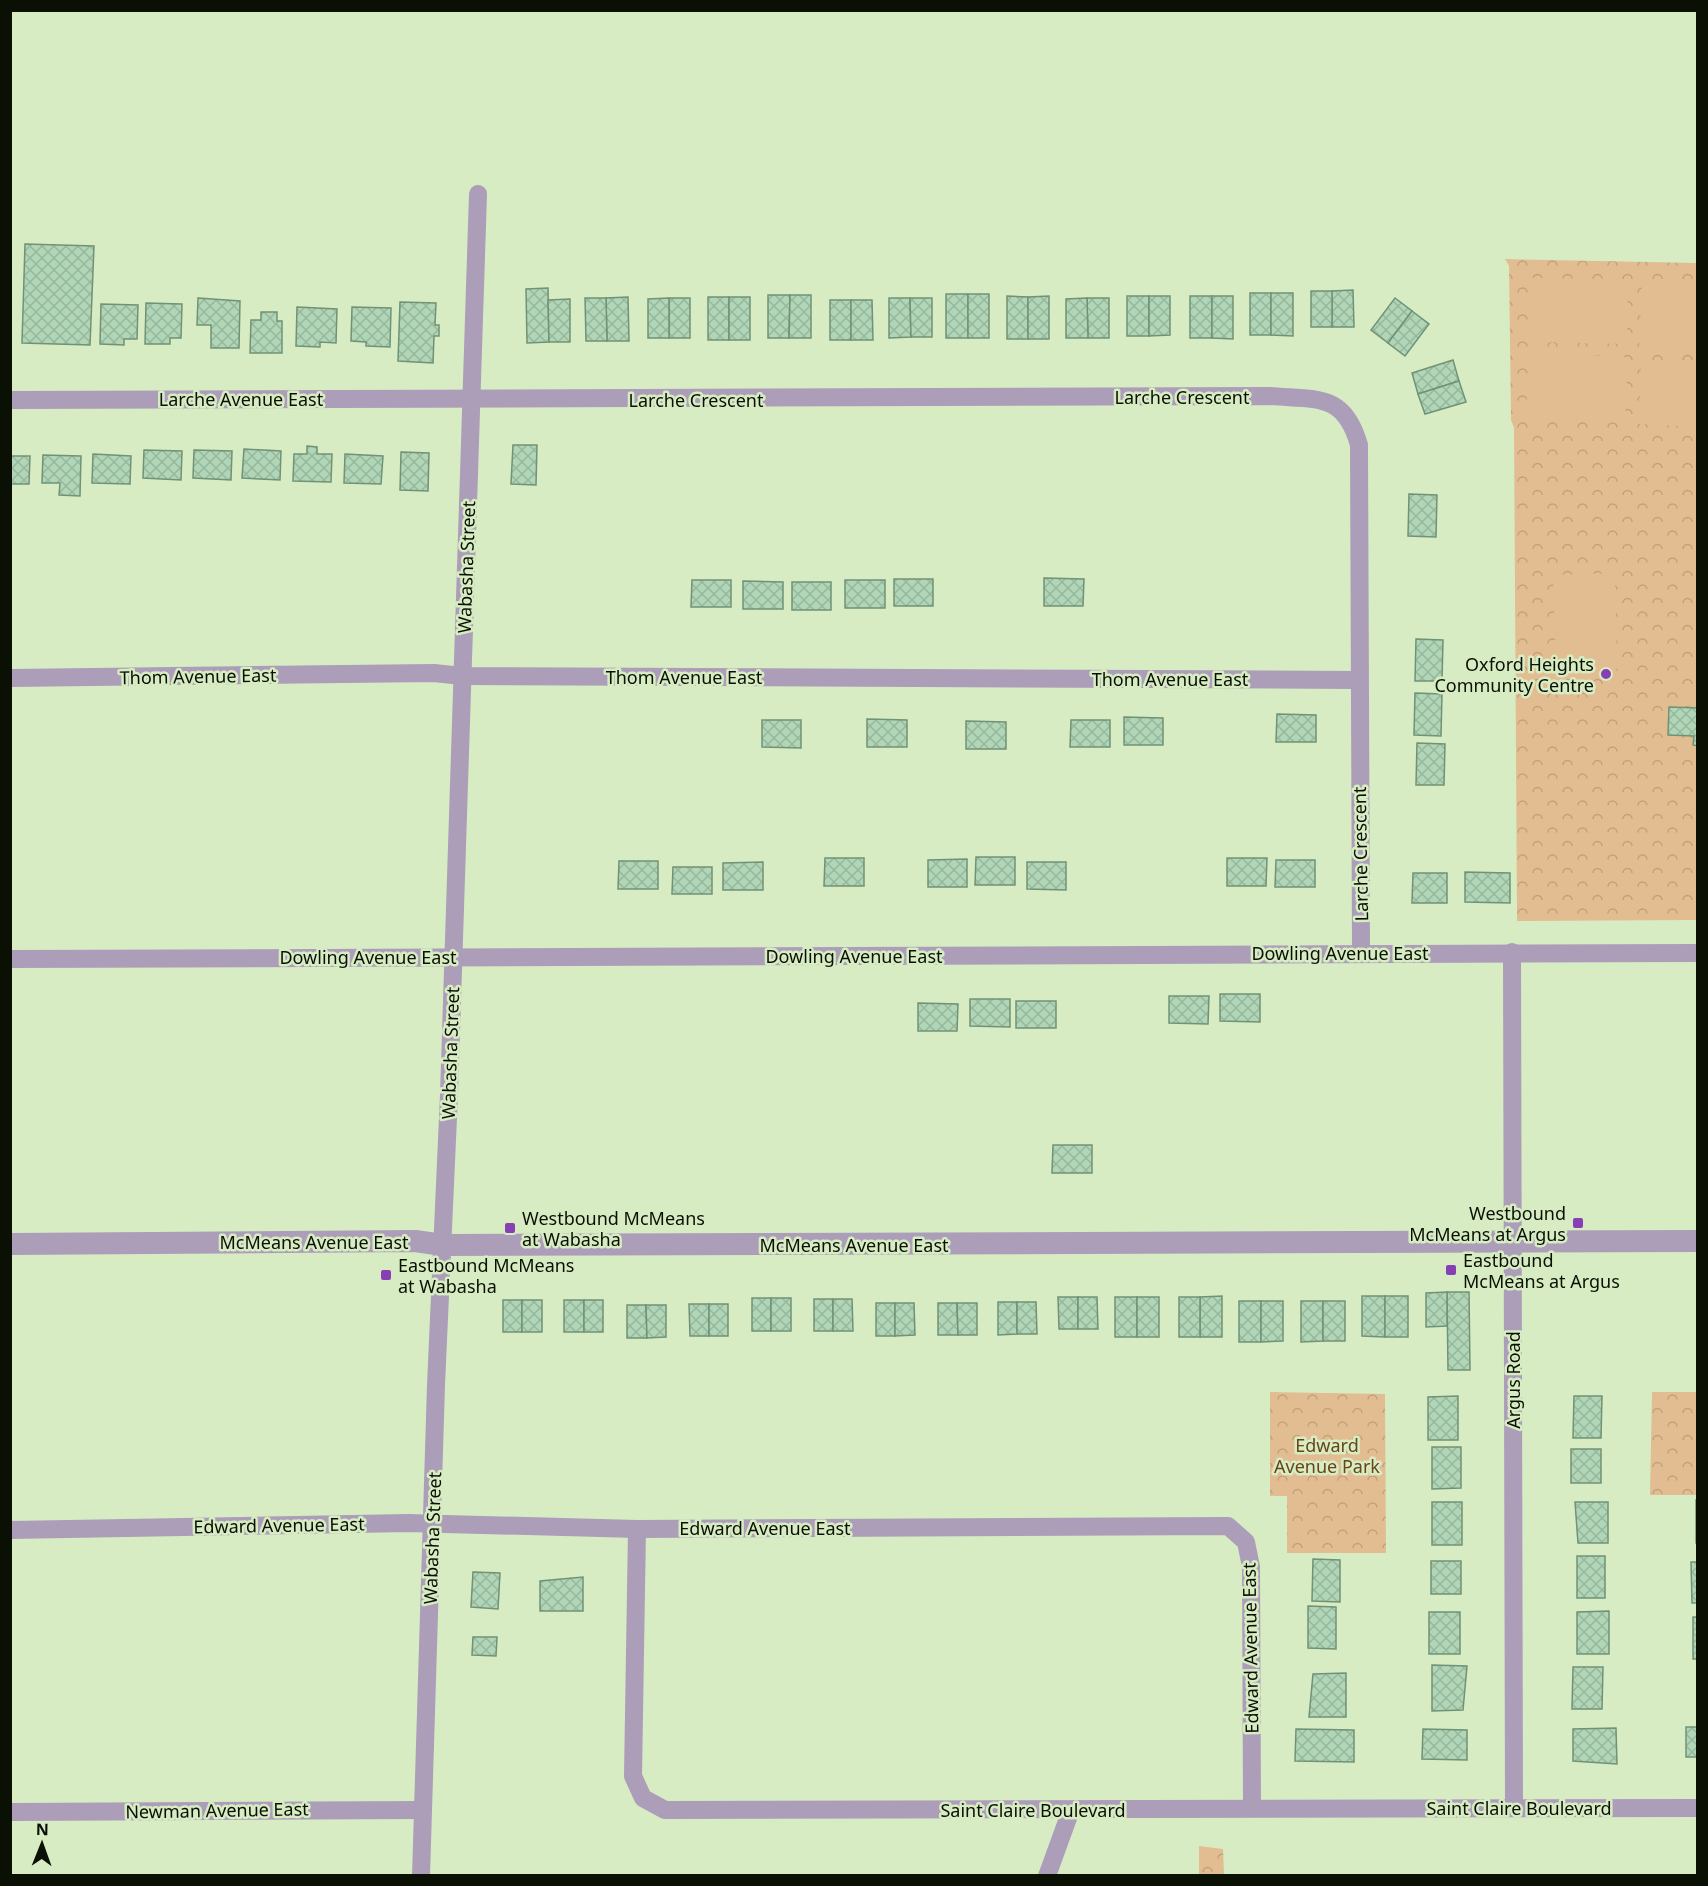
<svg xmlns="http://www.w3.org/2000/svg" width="1708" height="1886" viewBox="0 0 1708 1886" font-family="'Noto Sans',sans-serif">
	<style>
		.park { fill: url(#park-crowns) }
		.garden { fill: #e3bd92 }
		.building { fill: url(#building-cross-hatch); stroke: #709275; stroke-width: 1.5 }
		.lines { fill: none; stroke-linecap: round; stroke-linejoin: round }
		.minor { stroke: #ac9db9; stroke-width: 18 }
		.tertiary { stroke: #ac9db9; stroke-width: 22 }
		.poi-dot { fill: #8640b4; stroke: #d8ecc4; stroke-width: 2 }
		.labels { text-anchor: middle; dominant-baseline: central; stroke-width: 5; stroke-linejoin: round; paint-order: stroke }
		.street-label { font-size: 18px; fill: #0a1104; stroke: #d8ecc4 }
		.poi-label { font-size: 18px; fill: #0a1104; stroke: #d8ecc4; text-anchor: start }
		.park-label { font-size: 18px; fill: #684519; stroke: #d8ecc4 }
	</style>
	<defs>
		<pattern id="park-crowns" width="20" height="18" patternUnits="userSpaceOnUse" patternTransform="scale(1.5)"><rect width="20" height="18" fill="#e3bd92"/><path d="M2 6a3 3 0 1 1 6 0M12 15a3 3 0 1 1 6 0" fill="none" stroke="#c1a17c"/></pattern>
		<pattern id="building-cross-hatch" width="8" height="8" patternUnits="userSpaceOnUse" patternTransform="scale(1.5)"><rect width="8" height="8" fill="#b1d6b7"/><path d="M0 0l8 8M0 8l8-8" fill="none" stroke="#97b79c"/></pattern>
	</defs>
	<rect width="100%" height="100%" fill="#d8ecc4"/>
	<g class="park">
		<polygon points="1505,259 1697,263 1697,920 1517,921 1514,428 1511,420 1509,266"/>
		<polygon points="1270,1392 1385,1394 1386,1553 1287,1553 1287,1496 1270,1496"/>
		<polygon points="1652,1392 1697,1392 1697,1495 1650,1495"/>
		<polygon points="1199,1846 1223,1849 1224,1875 1199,1875"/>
	</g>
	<g class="garden">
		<polygon points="1532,278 1628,279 1627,344 1532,342"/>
		<polygon points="1642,279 1697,281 1697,353 1639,351"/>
		<polygon points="1529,352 1628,357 1625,423 1526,417"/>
		<polygon points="1641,361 1697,363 1697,427 1639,424"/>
		<polygon points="1615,573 1617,669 1556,670 1553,575"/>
	</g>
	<g class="building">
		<polygon points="25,244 94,246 90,345 22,343"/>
		<polygon points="548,288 549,342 527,343 526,289"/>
		<polygon points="1353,290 1354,327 1332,327 1332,291"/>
		<rect x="1311" y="291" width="21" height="36"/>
		<rect x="1250" y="293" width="21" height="42"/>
		<polygon points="1271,293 1293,293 1293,336 1271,335"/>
		<rect x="946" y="294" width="22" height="44"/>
		<rect x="968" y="294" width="21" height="44"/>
		<polygon points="768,295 790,295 789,338 768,338"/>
		<polygon points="790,295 811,295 811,338 789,338"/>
		<polygon points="1007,296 1028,297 1028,339 1007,339"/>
		<polygon points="1049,296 1049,339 1028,339 1028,297"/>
		<rect x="1127" y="296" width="22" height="40"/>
		<polygon points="1149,296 1170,296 1170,335 1149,336"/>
		<rect x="1190" y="296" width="22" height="42"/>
		<polygon points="1212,296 1233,296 1233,339 1212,338"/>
		<polygon points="628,297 629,341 607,341 606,298"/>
		<rect x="708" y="297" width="21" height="43"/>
		<rect x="729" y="297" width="21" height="43"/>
		<polygon points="198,298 240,301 239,348 211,348 211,325 197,325"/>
		<polygon points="585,298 606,298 607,341 586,341"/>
		<rect x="669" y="298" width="21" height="40"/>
		<polygon points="669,298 669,338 648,338 648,299"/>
		<polygon points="889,298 910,298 911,337 889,338"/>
		<polygon points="910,298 932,298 932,337 911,337"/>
		<polygon points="1087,298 1109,298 1109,338 1088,338"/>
		<polygon points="1087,298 1088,338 1066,338 1066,299"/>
		<polygon points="1395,298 1412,311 1388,343 1371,330"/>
		<polygon points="570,299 570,342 549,342 548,300"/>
		<rect x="830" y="300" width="21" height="40"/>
		<polygon points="851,300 872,300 873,340 851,340"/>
		<polygon points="400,302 436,303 435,325 439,325 439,336 434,336 433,363 398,361"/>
		<polygon points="146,303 182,304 181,338 170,338 170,344 145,344"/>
		<polygon points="101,304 138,305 137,339 124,339 124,345 100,344"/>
		<polygon points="297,307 337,309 336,343 320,342 320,347 296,346"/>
		<polygon points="352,307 391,308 390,347 366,346 366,342 351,341"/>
		<polygon points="1412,311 1429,324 1405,356 1388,343"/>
		<polygon points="261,312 277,312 277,321 282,321 282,353 250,353 251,320 261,320"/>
		<polygon points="1453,360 1459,381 1418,394 1412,373"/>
		<polygon points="1459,381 1466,402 1425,414 1418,394"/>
		<polygon points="513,445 537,445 536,485 511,484"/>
		<polygon points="307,446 317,447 317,454 332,454 331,482 293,481 294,454 307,454"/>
		<polygon points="244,449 281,451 280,480 242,478"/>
		<polygon points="144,450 182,451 181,480 143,478"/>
		<polygon points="194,450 232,451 231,480 193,478"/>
		<polygon points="401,452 429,453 428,491 400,490"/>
		<polygon points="93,454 131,456 130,484 92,483"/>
		<polygon points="345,454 383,456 381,484 344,483"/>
		<polygon points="43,455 81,456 80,496 59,495 60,483 42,483"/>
		<polygon points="10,456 30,456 29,484 10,484"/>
		<polygon points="1409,494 1437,495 1436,537 1408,536"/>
		<polygon points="1044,578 1084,579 1083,606 1044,606"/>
		<rect x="894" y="579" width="39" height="27"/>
		<polygon points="692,580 731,580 731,607 691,607"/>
		<rect x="845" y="580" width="40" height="28"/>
		<polygon points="743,581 783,582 783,609 743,609"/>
		<rect x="792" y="582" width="39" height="28"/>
		<polygon points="1416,639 1443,640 1442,681 1415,681"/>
		<polygon points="1415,693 1442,694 1441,736 1414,735"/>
		<polygon points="1669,707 1698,708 1698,746 1693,745 1694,736 1668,735"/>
		<polygon points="1277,714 1316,715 1316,742 1276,742"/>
		<polygon points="1124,717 1163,718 1163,745 1124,745"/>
		<polygon points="867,719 907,720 907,747 867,747"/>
		<polygon points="762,720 801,720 801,748 762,747"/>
		<polygon points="1071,720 1110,720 1110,747 1070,747"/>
		<polygon points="966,721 1006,722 1006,749 966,749"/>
		<polygon points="1417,743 1445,744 1444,785 1416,785"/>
		<polygon points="976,857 1015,857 1015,885 975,885"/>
		<polygon points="825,858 864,858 864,886 824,886"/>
		<polygon points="1227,858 1267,858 1266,886 1227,886"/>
		<polygon points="967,859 967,887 928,887 928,860"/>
		<polygon points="1276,860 1315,860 1315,887 1275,887"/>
		<polygon points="619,861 658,861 658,889 618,889"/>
		<polygon points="763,862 763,890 723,890 723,863"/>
		<polygon points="1027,862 1066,862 1066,890 1027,889"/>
		<polygon points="673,867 712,867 712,894 672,894"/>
		<polygon points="1465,872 1510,873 1510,903 1465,902"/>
		<polygon points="1413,873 1447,873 1447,903 1412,903"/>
		<polygon points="1220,994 1260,994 1260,1022 1220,1021"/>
		<polygon points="1169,996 1209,996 1208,1024 1169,1023"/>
		<polygon points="970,999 1010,999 1010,1027 970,1026"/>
		<rect x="1016" y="1001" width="40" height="27"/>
		<polygon points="918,1003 958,1004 957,1031 918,1031"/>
		<polygon points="1053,1145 1092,1145 1092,1173 1052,1173"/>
		<polygon points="1447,1292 1469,1292 1470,1370 1448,1370"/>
		<polygon points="1447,1292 1447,1326 1426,1327 1426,1293"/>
		<polygon points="1222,1296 1222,1337 1200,1337 1200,1297"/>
		<polygon points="1362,1296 1385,1296 1385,1337 1362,1336"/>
		<rect x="1385" y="1296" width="23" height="41"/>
		<polygon points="1058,1297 1078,1297 1078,1329 1059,1329"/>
		<polygon points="1078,1297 1097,1297 1098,1329 1078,1329"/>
		<rect x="1115" y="1297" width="22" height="40"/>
		<rect x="1137" y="1297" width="22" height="40"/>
		<rect x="1179" y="1297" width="21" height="40"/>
		<rect x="752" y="1298" width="19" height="33"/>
		<rect x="771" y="1298" width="20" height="33"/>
		<rect x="814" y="1299" width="19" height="32"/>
		<polygon points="833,1299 852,1299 853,1331 833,1331"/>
		<rect x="503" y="1300" width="19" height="32"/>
		<rect x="522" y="1300" width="20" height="32"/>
		<rect x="564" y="1300" width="20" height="32"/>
		<rect x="584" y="1300" width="19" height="32"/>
		<rect x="1239" y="1301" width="22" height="41"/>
		<polygon points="1261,1301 1283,1301 1283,1341 1261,1342"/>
		<polygon points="1301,1301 1323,1301 1323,1341 1301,1342"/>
		<rect x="1323" y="1301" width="22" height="40"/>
		<polygon points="998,1302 1017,1302 1017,1334 998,1335"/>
		<polygon points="1017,1302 1036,1302 1037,1334 1017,1334"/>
		<rect x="876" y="1303" width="19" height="33"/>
		<polygon points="895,1303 914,1303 915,1335 895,1336"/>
		<polygon points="938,1303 957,1303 958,1335 938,1335"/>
		<polygon points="957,1303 977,1303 977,1335 958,1335"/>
		<polygon points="689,1304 709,1304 709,1336 690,1336"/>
		<rect x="709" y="1304" width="19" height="32"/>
		<polygon points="627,1305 646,1305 647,1338 627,1338"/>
		<polygon points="646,1305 666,1305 666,1337 647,1338"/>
		<polygon points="1458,1396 1458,1440 1428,1440 1428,1397"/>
		<polygon points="1574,1396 1602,1396 1601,1438 1573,1438"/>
		<polygon points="1432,1447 1461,1447 1461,1488 1432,1489"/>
		<rect x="1571" y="1449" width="30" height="34"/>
		<rect x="1696" y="1500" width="2" height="43"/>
		<rect x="1432" y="1502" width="30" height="43"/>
		<polygon points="1575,1502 1608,1502 1608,1543 1578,1543"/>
		<rect x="1577" y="1556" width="28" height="42"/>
		<polygon points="1313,1559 1340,1560 1340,1602 1312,1601"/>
		<rect x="1431" y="1561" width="30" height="33"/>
		<polygon points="1691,1562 1698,1562 1698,1603 1692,1603"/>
		<polygon points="473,1572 500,1573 498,1609 471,1607"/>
		<polygon points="583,1577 583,1611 540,1611 540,1581"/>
		<polygon points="1308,1606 1336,1607 1336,1649 1308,1648"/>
		<polygon points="1609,1611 1609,1654 1577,1654 1577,1612"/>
		<rect x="1429" y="1612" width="31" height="42"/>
		<rect x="1693" y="1617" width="5" height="42"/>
		<polygon points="473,1637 497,1637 496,1656 472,1655"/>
		<polygon points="1432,1665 1467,1666 1463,1710 1432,1711"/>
		<polygon points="1573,1667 1603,1667 1602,1709 1572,1709"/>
		<polygon points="1346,1673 1346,1717 1309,1717 1313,1674"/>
		<rect x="1686" y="1727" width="12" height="30"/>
		<polygon points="1616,1728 1617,1764 1573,1761 1573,1729"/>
		<polygon points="1296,1729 1354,1730 1354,1762 1295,1761"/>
		<polygon points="1423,1729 1467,1730 1467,1760 1422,1759"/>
	</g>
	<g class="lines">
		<g class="minor">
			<path d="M 10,400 L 1269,396 C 1316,400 1344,392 1359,445 L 1361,953"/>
			<polyline points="10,678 434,673 462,676 1358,680"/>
			<polyline points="1512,952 1514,1808"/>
			<polyline points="10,959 1698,953"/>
			<polyline points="637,1529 633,1776 643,1798 665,1810 1698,1808"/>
			<polyline points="10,1530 408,1523 637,1529 1228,1526 1246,1542 1251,1567 1252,1808"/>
			<polyline points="10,1812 423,1810"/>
			<polyline points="421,1876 436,1385 449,1095 478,194"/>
			<polyline points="1047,1876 1071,1810"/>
		</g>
		<polyline class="tertiary" points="10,1244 415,1241 443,1245 1698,1241"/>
	</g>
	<g class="poi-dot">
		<circle cx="1606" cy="674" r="6"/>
		<rect x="1572" y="1217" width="12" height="12" rx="3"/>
		<rect x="504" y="1222" width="12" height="12" rx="3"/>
		<rect x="1445" y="1264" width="12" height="12" rx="3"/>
		<rect x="380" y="1269" width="12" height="12" rx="3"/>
	</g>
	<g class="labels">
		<g class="street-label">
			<text x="1182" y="397">Larche Crescent</text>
			<text x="241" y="399">Larche Avenue East</text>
			<text x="696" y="400">Larche Crescent</text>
			<text transform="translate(466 567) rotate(-88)">Wabasha Street</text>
			<text transform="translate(198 676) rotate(-1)">Thom Avenue East</text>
			<text x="684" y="677">Thom Avenue East</text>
			<text x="1170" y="679">Thom Avenue East</text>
			<text transform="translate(1360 854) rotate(-91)">Larche Crescent</text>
			<text x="1340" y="953">Dowling Avenue East</text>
			<text x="854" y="956">Dowling Avenue East</text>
			<text x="368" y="957">Dowling Avenue East</text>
			<text transform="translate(450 1053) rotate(-88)">Wabasha Street</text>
			<text x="314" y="1242">McMeans Avenue East</text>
			<text x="854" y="1245">McMeans Avenue East</text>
			<text transform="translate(1513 1380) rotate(-90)">Argus Road</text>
			<text transform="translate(279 1525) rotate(-1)">Edward Avenue East</text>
			<text x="765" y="1528">Edward Avenue East</text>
			<text transform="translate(432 1538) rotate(-88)">Wabasha Street</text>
			<text transform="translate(1250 1648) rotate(-91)">Edward Avenue East</text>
			<text x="1519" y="1808">Saint Claire Boulevard</text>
			<text transform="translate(217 1810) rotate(-1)">Newman Avenue East</text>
			<text x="1033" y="1810">Saint Claire Boulevard</text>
		</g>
		<g class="poi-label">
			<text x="1594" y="664" text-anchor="end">Oxford Heights<tspan x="1594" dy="21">Community Centre</tspan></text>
			<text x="1566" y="1213" text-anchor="end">Westbound<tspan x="1566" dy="21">McMeans at Argus</tspan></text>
			<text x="522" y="1218">Westbound McMeans<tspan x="522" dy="21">at Wabasha</tspan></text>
			<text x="1463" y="1260">Eastbound<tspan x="1463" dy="21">McMeans at Argus</tspan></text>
			<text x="398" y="1265">Eastbound McMeans<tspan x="398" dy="21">at Wabasha</tspan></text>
		</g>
		<g class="park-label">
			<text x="1327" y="1445">Edward<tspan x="1327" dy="21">Avenue Park</tspan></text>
		</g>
	</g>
	<rect width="1708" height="1886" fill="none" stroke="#0a1104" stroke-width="24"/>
	<g transform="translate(42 1844) rotate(1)" stroke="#d8ecc4" stroke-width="4.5" paint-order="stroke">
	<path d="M0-4.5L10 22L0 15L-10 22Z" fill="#0a1104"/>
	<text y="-9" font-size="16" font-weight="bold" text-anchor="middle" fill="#0a1104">N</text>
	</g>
</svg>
